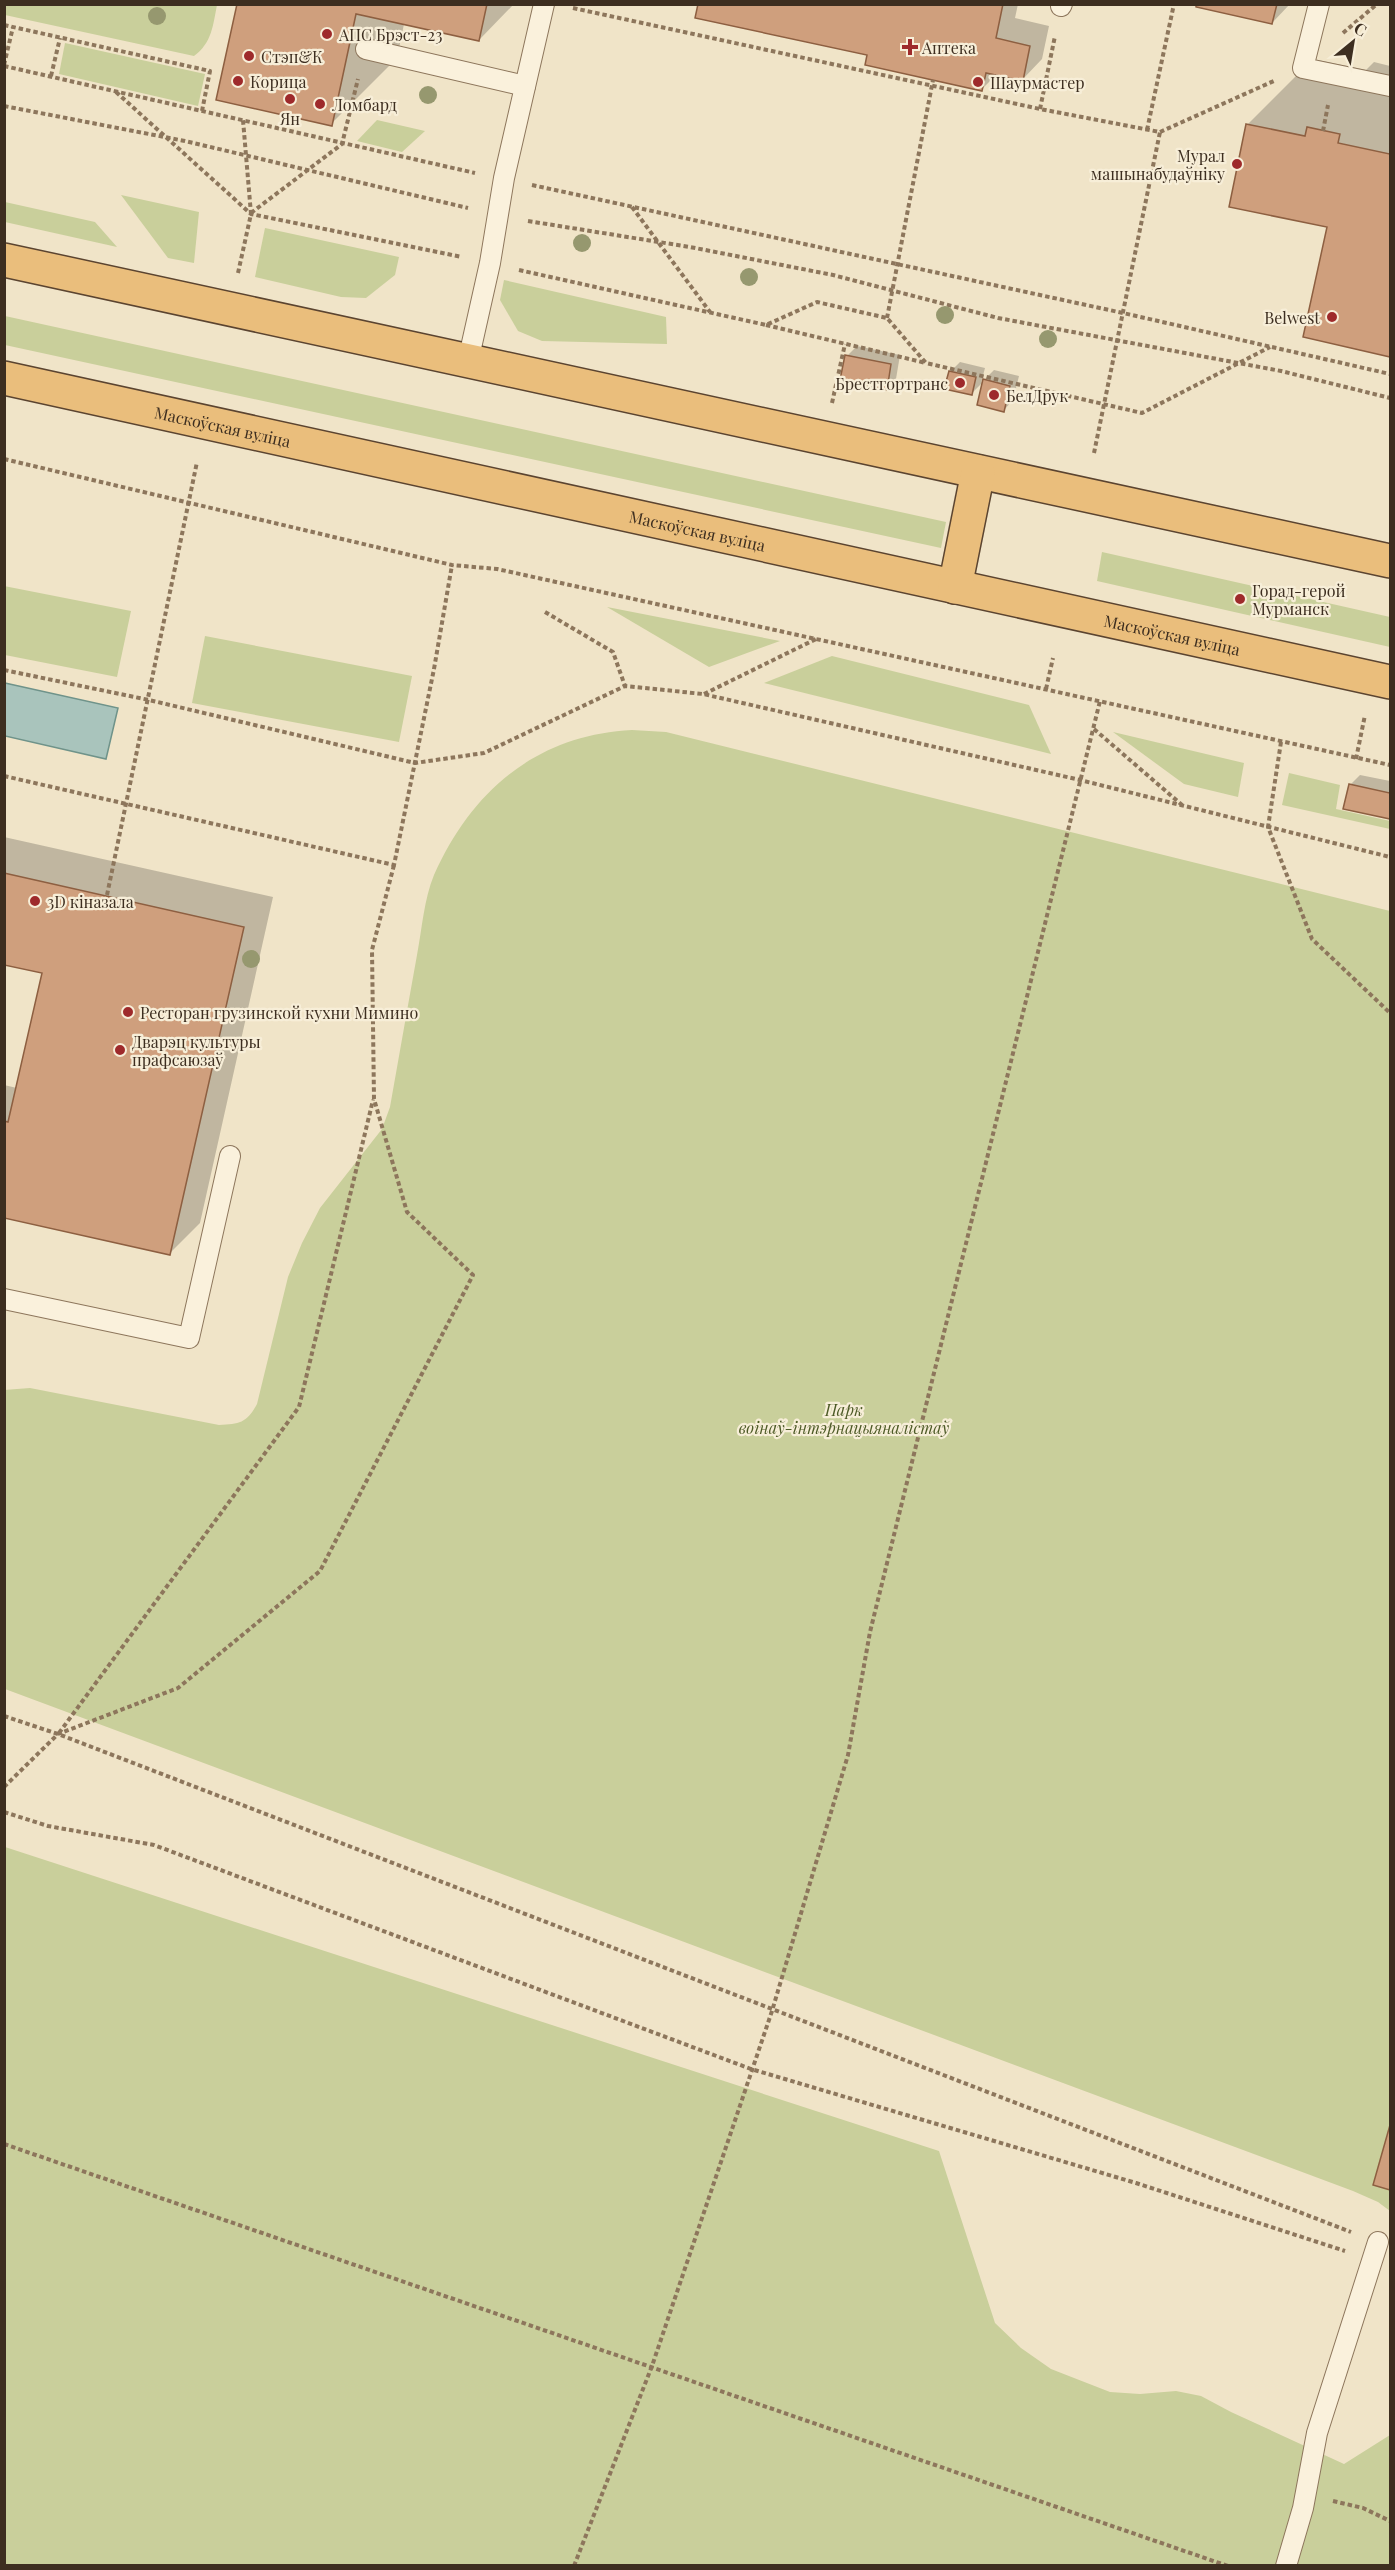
<svg xmlns="http://www.w3.org/2000/svg" width="1395" height="2570" viewBox="0 0 1395 2570" font-family="'Playfair Display',serif">
	<style>
		.green { fill: #c9cf9b }
		.water { fill: #a9c4bc; stroke: #6f938a; stroke-width: 1.5 }
		.shadow { fill: #0003 }
		.building { fill: #cf9f7d; stroke: #8d5f41; stroke-width: 1.5 }
		.lines { fill: none; stroke-linecap: round; stroke-linejoin: round }
		.service-casing { stroke: #8d765c; stroke-width: 22 }
		.trunk-casing { stroke: #5b4430; stroke-width: 36 }
		.path { stroke: #8d765c; stroke-width: 4; stroke-dasharray: 4.5 3; stroke-linecap: butt }
		.service { stroke: #faf1dc; stroke-width: 20 }
		.trunk { stroke: #eabe7c; stroke-width: 33 }
		.tree { fill: #96986f }
		.poi-dot { fill: #9e2a2b; stroke: #f7eed8; stroke-width: 2 }
		.labels { text-anchor: middle; dominant-baseline: central; stroke-width: 4.5; stroke-linejoin: round; paint-order: stroke }
		.poi-label { font-size: 16px; fill: #3d2e20; stroke: #f7eed8; text-anchor: start }
		.street-label { font-size: 16px; fill: #3d2e20; stroke: #f7eed8 }
		.park-label { font-size: 16px; font-style: italic; fill: #4d5a26; stroke: #f7eed8 }
	</style>
	<rect width="100%" height="100%" fill="#f0e4c8"/>
	<g class="green">
		<path d="M 5,4 L 217,4 L 217,5 C 213,25 212,43 194,56 L 5,15 Z"/>
		<polygon points="65,43 205,74 198,106 59,74"/>
		<polygon points="377,120 425,131 402,152 357,141"/>
		<polygon points="121,195 199,212 194,263 168,258"/>
		<polygon points="5,202 95,222 117,247 5,222"/>
		<polygon points="265,228 399,257 395,275 366,298 341,297 255,277"/>
		<polygon points="504,280 666,317 667,344 542,341 518,331 500,300"/>
		<polygon points="5,316 946,522 941,548 5,345"/>
		<polygon points="1102,552 1390,617 1390,647 1097,581"/>
		<polygon points="4,586 131,611 117,677 5,655"/>
		<polygon points="607,607 780,641 709,667"/>
		<polygon points="205,636 412,676 399,742 192,703"/>
		<polygon points="832,656 1029,705 1051,754 764,683"/>
		<path d="M 632,730 L 666,732 L 1390,911 L 1390,2211 L 1378,2202 L 1353,2191 L 5,1689 L 4,1390 L 30,1388 L 219,1425 C 240,1424 247,1423 257,1404 L 288,1277 L 302,1243 L 320,1208 L 382,1129 L 390,1107 C 399,1056 408,1005 417,955 C 422,929 424,899 434,875 C 472,790 537,735 632,730 Z"/>
		<polygon points="1113,732 1244,763 1238,797 1184,784"/>
		<polygon points="1289,773 1340,785 1336,809 1390,821 1390,829 1282,805"/>
		<polygon points="5,1847 939,2151 995,2323 1021,2348 1051,2369 1110,2392 1140,2394 1176,2391 1201,2396 1231,2412 1344,2464 1390,2435 1390,2565 5,2566"/>
	</g>
	<polygon class="water" points="5,683 118,708 106,759 5,736"/>
	<g class="shadow">
		<polygon points="238,4 514,4 479,40 404,24 397,58 331,124"/>
		<polygon points="699,4 1018,4 1015,18 1049,26 1042,59 1022,80 997,74 982,89"/>
		<polygon points="1198,4 1290,4 1272,23"/>
		<polygon points="1313,59 1366,70 1374,62 1390,66 1390,356 1304,336 1329,226 1247,125"/>
		<polygon points="857,346 900,355 896,379 886,388 847,356"/>
		<polygon points="960,362 985,368 981,383 994,370 1019,376 1013,400 1004,410 984,381 971,394 950,372"/>
		<polygon points="1360,775 1390,781 1390,818 1345,808 1350,785"/>
		<polygon points="4,837 273,897 200,1223 170,1253 4,1216 4,1085 17,1088 44,972 4,963"/>
		<polygon points="1390,2131 1390,2188 1375,2184"/>
	</g>
	<g class="building">
		<polygon points="237,4 487,4 479,41 356,14 332,126 216,100"/>
		<polygon points="698,4 1003,4 996,38 1030,46 1023,81 986,73 982,91 865,65 867,55 695,18"/>
		<polygon points="1196,4 1277,4 1272,24 1196,7"/>
		<polygon points="1246,124 1305,136 1307,127 1340,134 1338,143 1390,154 1390,357 1303,337 1327,227 1229,207"/>
		<polygon points="845,355 891,364 887,390 840,380"/>
		<polygon points="949,371 976,377 972,395 944,389"/>
		<polygon points="983,379 1010,386 1004,412 977,405"/>
		<polygon points="1349,784 1390,793 1390,819 1343,809"/>
		<polygon points="4,873 244,927 170,1255 4,1218 4,1121 8,1122 42,973 4,965"/>
		<polygon points="1390,2125 1390,2190 1373,2185"/>
	</g>
	<g class="lines">
		<g class="service-casing">
			<g id="service">
				<polyline points="1319,4 1303,68 1390,86"/>
				<polyline points="1061,6 1062,4"/>
				<polyline points="366,49 525,86"/>
				<polyline points="468,361 490,263 504,178 544,4"/>
				<polyline points="4,1299 189,1338 230,1156"/>
				<polyline points="1286,2566 1303,2508 1317,2433 1378,2242"/>
			</g>
		</g>
		<g class="trunk-casing">
			<g id="trunk">
				<polyline points="4,260 1390,561"/>
				<path id="s1" d="M 4,378 L 1390,682"/>
				<polyline points="955,587 978,472"/>
			</g>
		</g>
		<g class="path">
			<polyline points="573,8 1040,109 1160,132 1276,80"/>
			<polyline points="4,25 210,71 202,111"/>
			<polyline points="1343,33 1377,4"/>
			<polyline points="4,65 13,27"/>
			<polyline points="4,66 475,173"/>
			<polyline points="51,76 60,38"/>
			<polyline points="116,92 251,214 462,257"/>
			<polyline points="4,106 185,141 468,208"/>
			<polyline points="1040,109 1055,36"/>
			<polyline points="1147,130 1174,4"/>
			<polyline points="1323,131 1328,105"/>
			<polyline points="532,185 1123,313 1390,374"/>
			<polyline points="632,207 710,312"/>
			<polyline points="251,213 342,144 358,79"/>
			<polyline points="528,221 690,247 833,275 998,318 1281,371 1390,398"/>
			<polyline points="519,270 766,325 817,302 887,318 926,363 1142,413 1270,347"/>
			<polyline points="238,273 251,214 243,120"/>
			<polyline points="887,318 933,80"/>
			<polyline points="766,325 926,363"/>
			<polyline points="832,403 845,344"/>
			<polyline points="1094,453 1160,132"/>
			<polyline points="4,459 452,565 497,569 1390,765"/>
			<polyline points="545,612 613,652 625,686"/>
			<polyline points="4,670 149,700 415,763 484,753 625,686 703,694 1080,780 1390,857"/>
			<polyline points="1046,689 1053,658"/>
			<polyline points="704,694 816,639"/>
			<polyline points="1094,729 1182,805"/>
			<polyline points="1281,742 1268,827 1312,939 1390,1013"/>
			<polyline points="1356,759 1365,715"/>
			<polyline points="4,776 394,865 434,669 452,565"/>
			<polyline points="107,895 197,462"/>
			<polyline points="4,1716 58,1734 1351,2232"/>
			<polyline points="59,1733 299,1407 373,1100"/>
			<polyline points="4,1787 58,1734 178,1688 320,1571 473,1275 407,1212 374,1099 372,950 394,865"/>
			<polyline points="4,1812 48,1826 154,1845 751,2069 1136,2183 1345,2251"/>
			<polyline points="4,2144 1228,2566"/>
			<polyline points="1333,2501 1363,2508 1390,2521"/>
			<polyline points="574,2566 652,2366 772,2011 848,1755 870,1632 1100,701"/>
		</g>
		<use href="#service" class="service"/>
		<use href="#trunk" class="trunk"/>
	</g>
	<g class="tree">
		<circle cx="157" cy="16" r="9"/>
		<circle cx="428" cy="95" r="9"/>
		<circle cx="582" cy="243" r="9"/>
		<circle cx="749" cy="277" r="9"/>
		<circle cx="945" cy="315" r="9"/>
		<circle cx="1048" cy="339" r="9"/>
		<circle cx="251" cy="959" r="9"/>
	</g>
	<g class="poi-dot">
		<circle cx="327" cy="34" r="6"/>
		<path d="M907 38h6v6h6v6h-6v6h-6v-6h-6v-6h6z"/>
		<circle cx="249" cy="56" r="6"/>
		<circle cx="238" cy="81" r="6"/>
		<circle cx="978" cy="82" r="6"/>
		<circle cx="290" cy="99" r="6"/>
		<circle cx="320" cy="104" r="6"/>
		<circle cx="1237" cy="164" r="6"/>
		<circle cx="1332" cy="317" r="6"/>
		<circle cx="960" cy="383" r="6"/>
		<circle cx="994" cy="395" r="6"/>
		<circle cx="1240" cy="599" r="6"/>
		<circle cx="35" cy="901" r="6"/>
		<circle cx="128" cy="1012" r="6"/>
		<circle cx="120" cy="1050" r="6"/>
	</g>
	<g class="labels">
		<g class="poi-label">
			<text x="339" y="34">АПС Брэст-23</text>
			<text x="922" y="47">Аптека</text>
			<text x="261" y="56">Стэп&amp;К</text>
			<text x="250" y="81">Корица</text>
			<text x="990" y="82">Шаурмастер</text>
			<text x="332" y="104">Ломбард</text>
			<text x="290" y="118" text-anchor="middle">Ян</text>
			<text x="1225" y="155" text-anchor="end">Мурал<tspan x="1225" dy="18">машынабудаўніку</tspan></text>
			<text x="1320" y="317" text-anchor="end">Belwest</text>
			<text x="948" y="383" text-anchor="end">Брестгортранс</text>
			<text x="1006" y="395">БелДрук</text>
			<text x="1252" y="590">Горад-герой<tspan x="1252" dy="18">Мурманск</tspan></text>
			<text x="47" y="901">3D кіназала</text>
			<text x="140" y="1012">Ресторан грузинской кухни Мимино</text>
			<text x="132" y="1041">Дварэц культуры<tspan x="132" dy="18">прафсаюзаў</tspan></text>
		</g>
		<g class="street-label">
			<text stroke="none"><textPath href="#s1" startOffset="224">Маскоўская вуліца</textPath></text>
			<text stroke="none"><textPath href="#s1" startOffset="710">Маскоўская вуліца</textPath></text>
			<text stroke="none"><textPath href="#s1" startOffset="1196">Маскоўская вуліца</textPath></text>
		</g>
		<g class="park-label">
			<text x="844" y="1409">Парк<tspan x="844" dy="18">воінаў-інтэрнацыяналістаў</tspan></text>
		</g>
	</g>
	<rect width="1395" height="2570" fill="none" stroke="#3d2e20" stroke-width="12"/>
	<g transform="translate(1353 42) rotate(30)" stroke="#f7eed8" stroke-width="4.5" paint-order="stroke">
	<path d="M0-4.5L10 22L0 15L-10 22Z" fill="#3d2e20"/>
	<text y="-9" font-size="16" font-weight="bold" text-anchor="middle" fill="#3d2e20">С</text>
	</g>
</svg>
